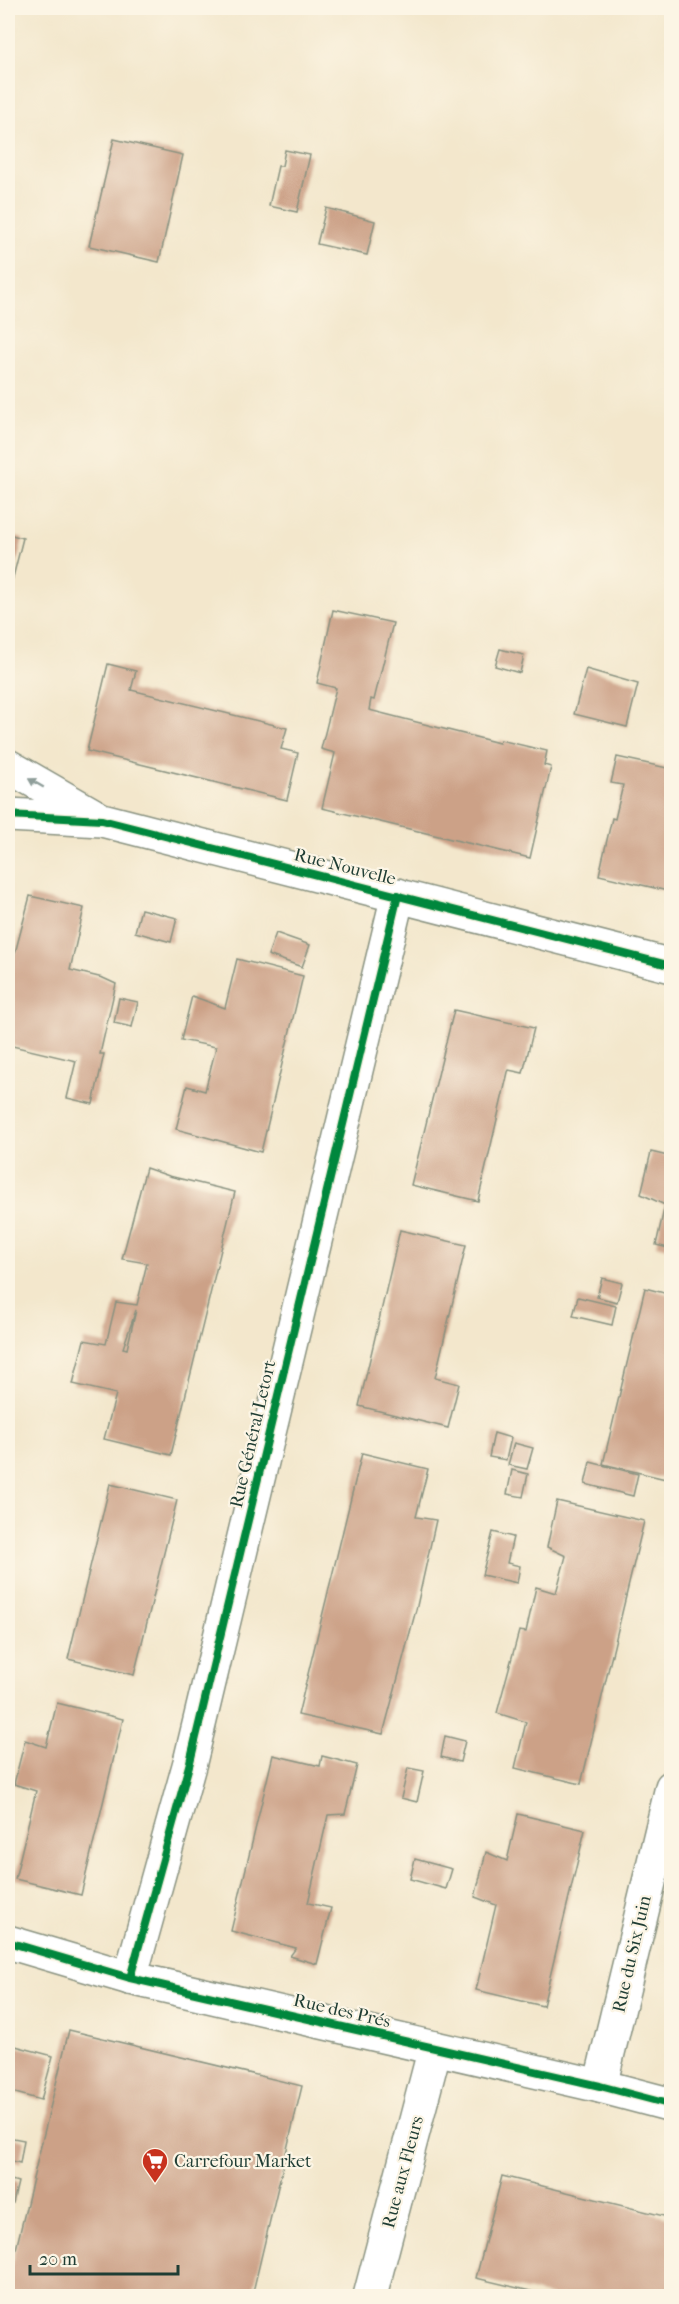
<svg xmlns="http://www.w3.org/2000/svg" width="679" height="2304" viewBox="0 0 679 2304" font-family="'IM FELL French Canon',serif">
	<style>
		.building { fill: #cca187; fill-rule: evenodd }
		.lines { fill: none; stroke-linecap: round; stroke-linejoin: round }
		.minor-casing { stroke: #899280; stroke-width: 36 }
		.minor { stroke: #fff; stroke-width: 33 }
		.cycleway-casing { stroke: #fcf5e5; stroke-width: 11 }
		.cycleway { stroke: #00873e; stroke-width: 8 }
		.oneway { fill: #8f9e9a }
		.labels { text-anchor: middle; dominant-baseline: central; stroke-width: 4.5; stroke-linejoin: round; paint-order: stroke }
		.street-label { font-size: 18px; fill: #1f3d34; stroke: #fcf5e5 }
		.poi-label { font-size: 18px; fill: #1f3d34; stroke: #fcf5e5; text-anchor: start }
	</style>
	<rect width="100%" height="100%" fill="#fcf5e5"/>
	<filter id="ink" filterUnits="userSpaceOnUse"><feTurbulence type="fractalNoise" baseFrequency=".0167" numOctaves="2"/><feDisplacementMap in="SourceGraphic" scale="12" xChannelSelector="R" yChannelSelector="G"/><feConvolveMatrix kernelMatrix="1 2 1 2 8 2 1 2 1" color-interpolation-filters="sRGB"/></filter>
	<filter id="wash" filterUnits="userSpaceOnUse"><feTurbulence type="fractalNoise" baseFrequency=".008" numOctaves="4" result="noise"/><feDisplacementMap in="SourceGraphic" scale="24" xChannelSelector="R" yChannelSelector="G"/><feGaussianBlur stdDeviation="1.35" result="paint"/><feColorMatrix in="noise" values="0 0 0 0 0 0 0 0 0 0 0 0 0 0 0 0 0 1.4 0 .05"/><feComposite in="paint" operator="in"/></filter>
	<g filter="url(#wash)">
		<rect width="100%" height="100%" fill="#f3e7cc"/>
		<g id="blocks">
			<g class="building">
				<polygon points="114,139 183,155 159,262 89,246"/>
				<polygon points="285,150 310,155 297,212 269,206 278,166 282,166"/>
				<polygon points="326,208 375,221 367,255 317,244"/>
				<polygon points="8,534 23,538 8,597"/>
				<polygon points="333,610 393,623 374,700 371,699 369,710 499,743 500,740 547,751 544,765 551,767 530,858 322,808 335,753 321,749 336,688 317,683"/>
				<polygon points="500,649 524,655 520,673 495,666"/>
				<polygon points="108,664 136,671 131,690 287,728 281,749 298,753 287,800 87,751"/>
				<polygon points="586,669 638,684 627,727 574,714"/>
				<polygon points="617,757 672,769 672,892 599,875 612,818 615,819 623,785 611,783"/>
				<polygon points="30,896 84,908 70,970 103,978 116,984 100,1054 104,1054 93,1104 67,1098 76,1061 8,1045 8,955 14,957"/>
				<polygon points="141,909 177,918 171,942 135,932"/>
				<polygon points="276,933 310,945 302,967 268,955"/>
				<polygon points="237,959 303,976 261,1152 176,1129 187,1086 205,1091 216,1047 181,1040 192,996 225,1008"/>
				<polygon points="119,998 138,1002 132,1027 114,1023"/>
				<polygon points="454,1010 534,1028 523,1073 509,1070 508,1072 478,1201 411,1185"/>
				<polygon points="651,1152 672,1157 672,1249 656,1245 665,1205 641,1194"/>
				<path d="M 146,1168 L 169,1176 L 235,1192 L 171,1455 L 104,1439 L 116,1394 L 73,1384 L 84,1340 L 106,1344 L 116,1302 L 137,1305 L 147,1263 L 122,1259 ZM 136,1310 L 127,1349 L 123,1348 Z"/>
				<polygon points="400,1230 466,1245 435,1378 459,1384 448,1428 359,1406"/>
				<polygon points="602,1278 622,1283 617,1302 597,1297"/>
				<polygon points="645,1288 672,1295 672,1472 670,1480 603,1464"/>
				<polygon points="578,1297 616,1306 612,1325 573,1316"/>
				<polygon points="494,1433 511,1438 506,1460 489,1457"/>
				<polygon points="514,1443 533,1448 527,1469 508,1465"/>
				<polygon points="362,1453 428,1469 416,1517 436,1520 417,1606 383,1734 298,1715"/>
				<polygon points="590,1462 638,1474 633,1496 585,1484"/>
				<polygon points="512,1470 528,1474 523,1497 507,1494"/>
				<polygon points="110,1484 177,1500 134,1675 68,1659"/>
				<polygon points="557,1501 644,1521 581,1784 515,1768 526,1722 497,1713 519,1631 526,1632 536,1587 556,1593 566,1556 547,1547"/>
				<polygon points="493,1532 513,1537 507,1563 520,1566 517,1583 482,1575"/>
				<polygon points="57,1703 123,1719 81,1895 15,1879 36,1791 14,1784 25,1740 46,1747"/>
				<polygon points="445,1736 465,1741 460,1762 441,1757"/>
				<polygon points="273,1755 320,1766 322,1756 357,1765 345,1814 328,1815 308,1903 331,1908 317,1964 290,1956 296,1948 231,1931"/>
				<polygon points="408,1768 424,1771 417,1802 401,1798"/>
				<polygon points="518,1814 585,1830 543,2006 476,1990 496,1905 475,1897 486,1852 507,1861"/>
				<polygon points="415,1859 452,1869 446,1889 410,1879"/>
				<polygon points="69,2030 302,2086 252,2296 8,2296 8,2282"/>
				<polygon points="8,2044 53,2056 41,2100 8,2091"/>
				<polygon points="8,2137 24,2140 20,2163 8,2160"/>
				<polygon points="502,2176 672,2218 672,2296 551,2296 476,2278"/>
				<polygon points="8,2179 18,2182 13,2203 8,2201"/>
			</g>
		</g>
	</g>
	<g filter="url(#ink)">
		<use href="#blocks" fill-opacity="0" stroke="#899280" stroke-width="1.5"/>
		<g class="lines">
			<g class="minor-casing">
				<g id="minor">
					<polyline points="8,766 95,816"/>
					<polyline points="8,815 102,820 672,966"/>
					<polyline points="8,1942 130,1978 600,2086 672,2105"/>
					<polyline points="130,1978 190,1762 398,895"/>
					<polyline points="600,2086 672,1787"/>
					<polyline points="370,2296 435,2048"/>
				</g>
			</g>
			<use href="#minor" class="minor"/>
			<g class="cycleway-casing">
				<g id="cycleway">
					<polyline points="8,815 102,820 672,966"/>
					<polyline points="8,1942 130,1978 600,2086 672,2105"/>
					<polyline points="130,1978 190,1762 398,895"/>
				</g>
			</g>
			<use href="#cycleway" class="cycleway"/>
		</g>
		<defs><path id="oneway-solid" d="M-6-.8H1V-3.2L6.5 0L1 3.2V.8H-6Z" transform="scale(1.5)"/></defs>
		<use class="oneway" href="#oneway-solid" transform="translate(36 783) rotate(-150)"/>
	</g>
	<defs>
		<g id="supermarket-pin" transform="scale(1.35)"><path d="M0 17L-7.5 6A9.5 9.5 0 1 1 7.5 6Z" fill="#c8321e" stroke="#fcf5e5"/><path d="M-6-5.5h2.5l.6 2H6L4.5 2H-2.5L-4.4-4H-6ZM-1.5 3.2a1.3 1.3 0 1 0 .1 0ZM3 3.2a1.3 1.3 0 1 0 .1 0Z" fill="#fff"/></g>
	</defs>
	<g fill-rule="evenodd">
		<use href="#supermarket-pin" x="155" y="2161"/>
	</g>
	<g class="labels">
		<g class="street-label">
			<text transform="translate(345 867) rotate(14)">Rue Nouvelle</text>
			<text transform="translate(253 1434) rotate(-77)">Rue Général Letort</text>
			<text transform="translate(632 1954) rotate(-77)">Rue du Six Juin</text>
			<text transform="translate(342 2011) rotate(13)">Rue des Prés</text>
			<text transform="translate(403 2172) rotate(-75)">Rue aux Fleurs</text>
		</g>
		<g class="poi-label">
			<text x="174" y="2161">Carrefour Market</text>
		</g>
	</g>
	<rect width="679" height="2304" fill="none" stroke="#fcf5e5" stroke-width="30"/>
	<path d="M30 2265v9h148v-9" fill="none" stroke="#1f3d34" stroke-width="3"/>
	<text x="39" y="2265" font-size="18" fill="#1f3d34" stroke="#fcf5e5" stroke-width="4.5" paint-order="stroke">20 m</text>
</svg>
